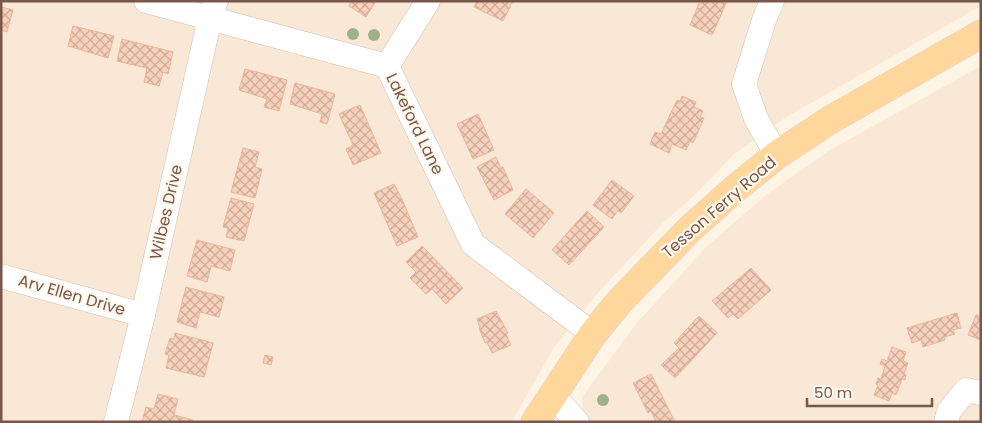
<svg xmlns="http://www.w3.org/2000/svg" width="982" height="423" viewBox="0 0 982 423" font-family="Poppins,sans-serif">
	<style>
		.residential { fill: #f9e8d6 }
		.building { fill: url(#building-cross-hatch); stroke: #ebb599 }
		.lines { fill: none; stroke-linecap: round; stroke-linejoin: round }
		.minor-casing { stroke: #d4bcad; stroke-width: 25 }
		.major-casing { stroke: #dcd3cf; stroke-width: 29 }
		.minor { stroke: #fff; stroke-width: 24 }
		.major { stroke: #ffd69c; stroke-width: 28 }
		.tree { fill: #9fb188 }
		.labels { text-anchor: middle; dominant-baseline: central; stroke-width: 4.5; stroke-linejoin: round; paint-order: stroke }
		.street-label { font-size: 16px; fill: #7a5748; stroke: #fff8ee }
	</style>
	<defs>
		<pattern id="building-cross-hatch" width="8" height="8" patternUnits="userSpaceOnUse" patternTransform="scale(1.25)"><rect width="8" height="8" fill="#f6d0bb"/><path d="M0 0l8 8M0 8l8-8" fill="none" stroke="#ccac9a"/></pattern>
	</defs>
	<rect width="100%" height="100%" fill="#fef4e6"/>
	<g class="residential">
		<polygon points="1,1 981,1 981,6 785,118 733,155 695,195 664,222 598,293 553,349 512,422 1,422"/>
		<polygon points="981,66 981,422 591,422 583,413 582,398 590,386 636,324 705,248 766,195 828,151"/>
	</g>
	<g class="building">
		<polygon points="351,1 376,1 366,17 349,6"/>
		<polygon points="477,1 513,1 503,21 474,7"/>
		<polygon points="700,1 727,1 712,35 690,25"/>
		<polygon points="1,7 13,10 7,32 1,30"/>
		<polygon points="73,26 114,36 108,58 68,46"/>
		<polygon points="122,39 173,52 168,74 163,72 159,86 144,82 147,68 117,61"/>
		<polygon points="245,69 287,80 279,111 264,107 267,99 239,90"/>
		<polygon points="295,83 335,94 327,124 320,122 322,114 290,104"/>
		<polygon points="682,96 696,102 694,107 703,111 700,117 704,118 693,143 690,141 686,150 672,144 669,153 650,144 655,132 661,134 677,100 680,101"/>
		<polygon points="360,105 381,153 353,165 346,149 353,145 339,114"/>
		<polygon points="478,114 494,150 473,159 457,124"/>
		<polygon points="243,148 259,152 255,167 262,169 255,198 231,192"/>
		<polygon points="496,157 501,168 503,167 513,190 494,200 477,167"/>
		<polygon points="612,180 634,196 621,213 618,210 612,219 593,205"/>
		<polygon points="394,184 402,199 418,237 397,246 374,193"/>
		<polygon points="526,189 554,213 533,238 505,214"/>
		<polygon points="231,198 254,204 244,241 226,237 228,228 223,227"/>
		<polygon points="587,211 604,227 569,265 552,250"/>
		<polygon points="197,240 235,250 230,271 211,266 207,282 187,276"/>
		<polygon points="422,246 463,288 446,304 432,289 426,294 410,278 416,272 406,262"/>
		<polygon points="751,268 771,290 738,319 733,314 728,318 712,301"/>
		<polygon points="186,287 224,297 219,317 200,312 196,328 177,322"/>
		<polygon points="496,311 508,333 506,334 511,345 492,353 487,342 485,343 479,328 480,327 477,319"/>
		<polygon points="957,313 961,328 953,330 955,334 944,337 945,340 923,347 921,340 912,343 907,328"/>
		<polygon points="976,315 981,316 981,340 968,335"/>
		<polygon points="699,316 717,333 675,378 661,365 679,348 674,343"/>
		<polygon points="175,333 213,343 204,377 166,368 169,355 165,354 170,338 174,339"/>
		<polygon points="892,347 906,352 903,361 908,363 904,374 906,375 905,380 902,379 896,395 892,393 889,401 874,395 878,385 876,384 878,378 881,379 885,366 880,364 882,359 887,361"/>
		<polygon points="265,355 273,357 271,365 263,363"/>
		<polygon points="651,374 675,422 656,422 651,411 648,413 633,383"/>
		<polygon points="158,394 178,399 174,415 193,420 193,422 142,422 146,407 154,409"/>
	</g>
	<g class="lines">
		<g class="minor-casing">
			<g id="minor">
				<polyline points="146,1 387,66 473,244 593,334"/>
				<polyline points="772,1 764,20 744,84 756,119 777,155"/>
				<polyline points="387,66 428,1"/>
				<polyline points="1,276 143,315"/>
				<polyline points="552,394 577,422"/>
				<polyline points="116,422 143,315 210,18 216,1"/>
				<polyline points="946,422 949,411 966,390 981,393"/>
			</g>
		</g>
		<g class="major-casing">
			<polyline id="major" points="535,422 593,334 620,301 691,228 736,188 777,155 830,120 981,34"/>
		</g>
		<use href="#minor" class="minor"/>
		<use href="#major" class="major"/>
	</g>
	<g class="tree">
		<circle cx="353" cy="34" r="6"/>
		<circle cx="374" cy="35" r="6"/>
		<circle cx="603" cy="400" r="6"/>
	</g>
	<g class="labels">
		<g class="street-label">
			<text transform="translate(415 124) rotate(64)">Lakeford Lane</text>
			<text transform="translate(719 207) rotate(-41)">Tesson Ferry Road</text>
			<text transform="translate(166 212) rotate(-77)">Wilbes Drive</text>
			<text transform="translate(72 295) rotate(16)">Arv Ellen Drive</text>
		</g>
	</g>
	<rect width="982" height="423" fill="none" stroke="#7a5748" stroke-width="5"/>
	<path d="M807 398v8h125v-8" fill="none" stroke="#7a5748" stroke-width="2.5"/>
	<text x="814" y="398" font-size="15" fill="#7a5748" stroke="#fff8ee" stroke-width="4" paint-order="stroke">50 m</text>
</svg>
